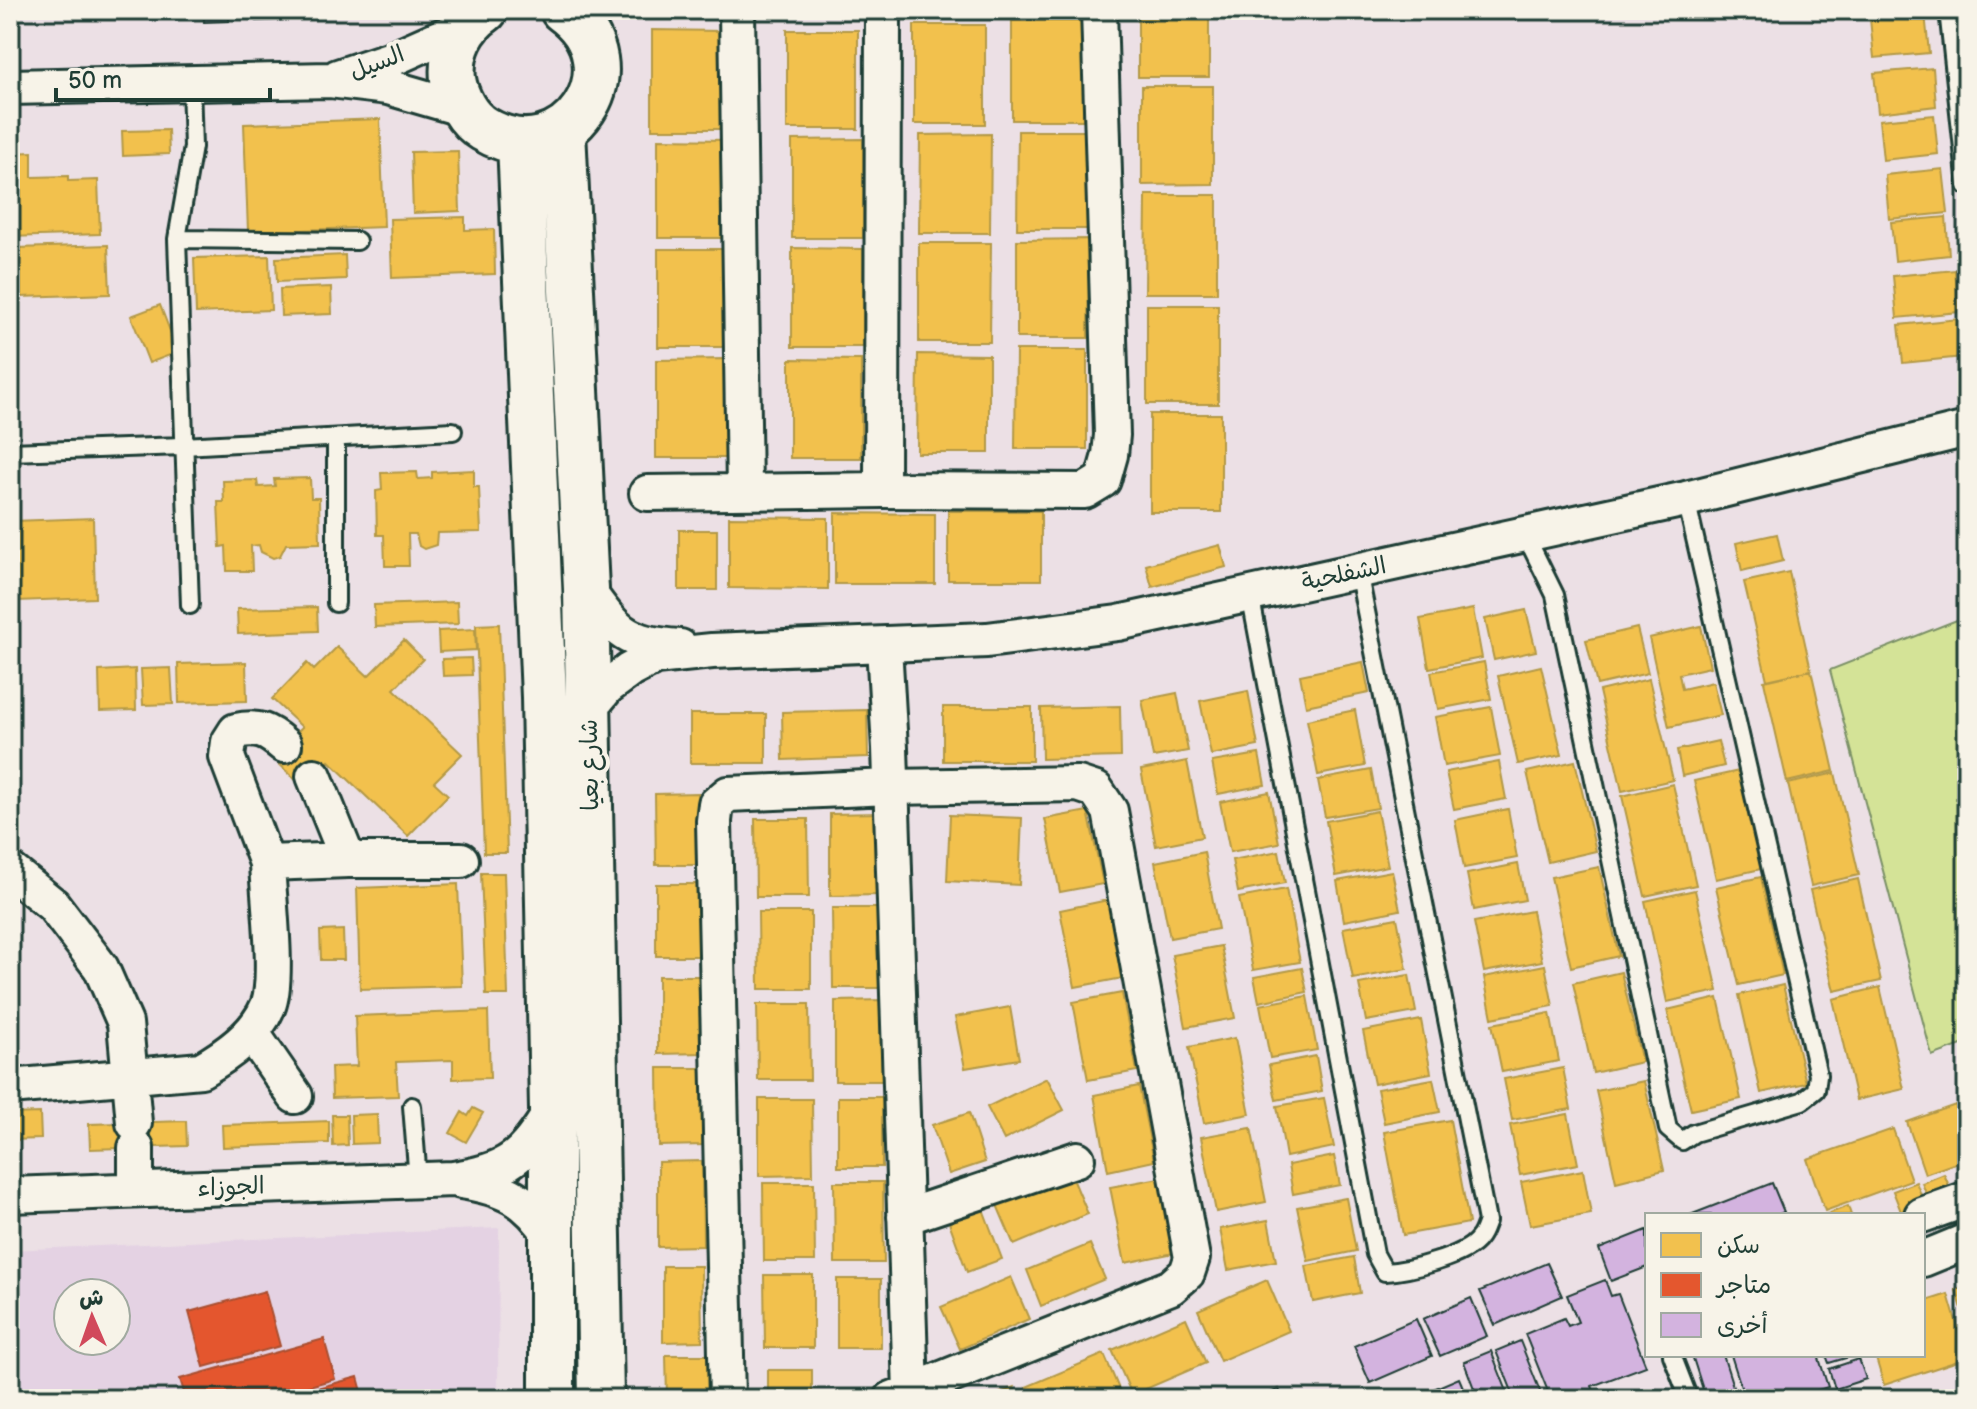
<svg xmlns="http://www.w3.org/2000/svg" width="1977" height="1409" font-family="'Balsamiq Sans','Playpen Sans Arabic',sans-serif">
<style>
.built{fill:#e4d2e3;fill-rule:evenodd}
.green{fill:#d4e397;stroke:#7a9066;stroke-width:2}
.homes{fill:#f2c14e;stroke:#b39946;stroke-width:2}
.shops{fill:#e4572e;stroke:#a94f30;stroke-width:2}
.building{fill:#d3b3df;stroke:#1f3d34;stroke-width:2}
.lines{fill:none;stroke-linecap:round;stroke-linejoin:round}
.service-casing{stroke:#1f3d34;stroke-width:22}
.minor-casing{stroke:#1f3d34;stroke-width:40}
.secondary-casing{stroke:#1f3d34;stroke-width:50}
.service{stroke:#f7f3e8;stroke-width:16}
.minor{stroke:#f7f3e8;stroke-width:34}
.secondary{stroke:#f7f3e8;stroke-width:44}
.labels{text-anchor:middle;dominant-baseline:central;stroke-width:8;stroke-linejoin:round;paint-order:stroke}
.street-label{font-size:24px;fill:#1f3d34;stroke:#f7f3e8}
</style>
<rect width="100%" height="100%" fill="#ece0e5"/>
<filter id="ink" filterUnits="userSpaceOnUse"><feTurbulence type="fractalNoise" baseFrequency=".0125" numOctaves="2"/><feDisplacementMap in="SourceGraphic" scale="16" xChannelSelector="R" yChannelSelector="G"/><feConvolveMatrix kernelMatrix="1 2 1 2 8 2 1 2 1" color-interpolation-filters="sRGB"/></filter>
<g filter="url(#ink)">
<path class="built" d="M499 1228 498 1399H10V1250ZM68 1293H116V1341H68Z"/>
<path class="green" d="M1967 616V1043L1932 1056 1830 670Z"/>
<path class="homes" d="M652 10H721V16L652 17Z
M917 10H988V15H917Z
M1138 10H1209V77H1138Z
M1925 13 1929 53 1874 58 1870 19Z
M1012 21H1083V120H1012Z
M914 25H985V124H914Z
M652 30 723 31V129H652Z
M787 30H858V129H787Z
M1933 68 1936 106 1878 113 1874 73Z
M1142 86H1213V184L1142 185Z
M1934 115 1938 154 1883 160 1879 120Z
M380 119 384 227 248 232 244 124Z
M168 130 169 154 123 156 122 131Z
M1018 131H1089L1088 229H1017Z
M991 134 990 233H919L920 135Z
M658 139 729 140V238H658Z
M863 139V238H792V140Z
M458 151 460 211 413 213 411 152Z
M32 152V177L68 176V181L98 180 100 234 10 237V153Z
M1943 169 1948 213 1889 219 1885 175Z
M1146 195H1217V293H1145Z
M465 217V230L494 229 495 274 392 278 390 219Z
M1946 217 1949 255 1895 261 1891 222Z
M1089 239 1088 338H1017V240Z
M919 243H991L990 342H919Z
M108 245 110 294 20 297 18 248Z
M792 248 863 249V347H792Z
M658 249H729V347H658Z
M345 255 346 279 277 282 276 258Z
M269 256 271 310 196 313 194 258Z
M1955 270 1959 312 1897 318 1893 276Z
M331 287 332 314 281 316 280 289Z
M160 305 178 352 149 363 131 316Z
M1147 305H1218V404H1147Z
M1959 319 1963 357 1903 363 1899 325Z
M1016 350H1087V449H1015Z
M918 354 989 355V453H917Z
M727 359V458H656V360Z
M790 359 861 360V458H790Z
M1150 414H1221V512H1150Z
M474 470V487H479L481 532 437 533 436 545 424 549 419 546 416 534H408L409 566H385L384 535H377L376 491 382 490 381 473 417 472 418 479 432 478V472Z
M310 478 311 498H319L320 543 286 544 280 556 273 558 261 552 259 545 251 546 252 571H227L226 546 220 547 218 502H224L223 481 257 480 258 487 275 486 274 479Z
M948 511H1041V580H948Z
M835 513 935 514V584H835Z
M729 517 828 518V589L729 588Z
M93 518 95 598 17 601 14 521Z
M679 530H717V590H679Z
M1777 534 1783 561 1742 571 1736 543Z
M1220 545 1226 567 1152 587 1146 565Z
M1789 572 1811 670 1767 680 1744 582Z
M457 602 458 624 375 627 374 605Z
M317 607 318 631 238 634 237 609Z
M1473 609 1482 658 1429 668 1420 619Z
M1526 610 1536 651 1494 660 1485 619Z
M499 624 507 853H484L476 625Z
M1701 626 1710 667 1679 674 1682 689 1713 682 1721 715 1669 727 1649 638Z
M1637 628 1648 673 1597 685 1586 640Z
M475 629 476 650 439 652 438 631Z
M404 640 423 659 394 689 462 754 434 782 448 795 408 836 329 761 303 787 272 757 302 727 272 699 307 663 314 670 337 647 368 676Z
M471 658 472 675 443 676 442 659Z
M246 662 247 701 179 703 178 664Z
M1363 662 1369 693 1306 706 1300 675Z
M1484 662 1491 699 1438 709 1431 672Z
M1541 666 1562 755 1518 764 1498 676Z
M171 668 173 704 143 705 141 669Z
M135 669 136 710 100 711 99 671Z
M1811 670 1834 771 1787 782 1764 681Z
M1649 679 1673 780 1622 791 1599 691Z
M1248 691 1258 746 1211 755 1200 701Z
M1177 693 1188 751 1153 757 1142 700Z
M1120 706 1121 757 1042 759 1041 708Z
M943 707H1032V761H943Z
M1491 707 1500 756 1444 766 1435 717Z
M867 710 868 757 783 760 782 712Z
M1355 710 1365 766 1318 775 1307 720Z
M690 714H766V763H690Z
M1718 741 1724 766 1682 776 1677 750Z
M1259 754 1265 785 1218 794 1212 762Z
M1187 761 1202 837 1156 846 1141 770Z
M1575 761 1596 851 1548 862 1527 772Z
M1499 762 1506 799 1454 809 1446 772Z
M1371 770 1378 808 1325 817 1318 780Z
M1739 771 1761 869 1716 879 1694 781Z
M1835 773 1859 875 1811 886 1788 784Z
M1673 784 1696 885 1645 896 1622 796Z
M1269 792 1279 843 1230 852 1220 802Z
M698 793V865H656L655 794Z
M1508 809 1517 858 1464 868 1455 820Z
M1088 811 1103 884 1060 892 1045 819Z
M1377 811 1388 866 1336 876 1326 821Z
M879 813 880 895 830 896V814Z
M950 815 1022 818 1019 885 947 881Z
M755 819H808L809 897H756Z
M1279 851 1285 883 1238 892 1232 860Z
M1204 852 1218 929 1170 938 1155 862Z
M1518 864 1525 900 1474 910 1467 874Z
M1599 867 1619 956 1571 967 1551 877Z
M1392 871 1400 910 1344 921 1337 881Z
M481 873H504L508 995H486Z
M1761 877 1783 975 1739 985 1716 887Z
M1858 879 1881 981 1834 991 1810 890Z
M458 884 462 986 360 989 357 888Z
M656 884H703V956H656Z
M1286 889 1300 962 1253 970 1239 898Z
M1695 890 1718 991 1667 1002 1645 901Z
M1108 900 1123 978 1075 987 1060 910Z
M832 908H885L886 988H833Z
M1532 911 1542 961 1484 972 1474 922Z
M758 912H811V989H759Z
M1397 918 1407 969 1353 979 1343 928Z
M343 930 344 960H321L320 931Z
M1221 946 1235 1018 1186 1027 1172 955Z
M1545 965 1553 1006 1492 1018 1484 977Z
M1302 968 1307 992 1259 1002 1254 977Z
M1621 972 1642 1062 1593 1073 1573 983Z
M1409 975 1416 1012 1366 1021 1359 984Z
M658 976H704L705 1053 658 1054Z
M1783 985 1806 1083 1761 1093 1739 995Z
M1880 987 1904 1089 1856 1100 1833 999Z
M1122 993 1137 1071 1088 1080 1073 1002Z
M1307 996 1317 1050 1270 1058 1260 1005Z
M1718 998 1741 1099 1691 1110 1667 1010Z
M885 1000V1081H835V1001Z
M757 1004H809L810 1080H758Z
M1010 1007 1019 1059 965 1068 955 1017Z
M488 1011 490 1078 453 1079V1060L396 1062 398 1096 332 1098 331 1067 357 1066 355 1016Z
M1550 1013 1559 1061 1502 1072 1492 1024Z
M1421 1020 1431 1073 1374 1084 1363 1031Z
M1235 1038 1250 1114 1204 1123 1189 1047Z
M1316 1056 1322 1091 1276 1100 1269 1065Z
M658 1068H705L706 1145 659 1146Z
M1563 1068 1571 1109 1512 1120 1504 1079Z
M1047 1078 1064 1110 1004 1140 987 1107Z
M1433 1079 1440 1112 1384 1123 1377 1089Z
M1644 1081 1664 1170 1616 1182 1596 1091Z
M1139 1086 1154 1161 1108 1171 1094 1095Z
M838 1097H882V1167H838Z
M1324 1098 1334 1147 1286 1157 1277 1106Z
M759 1099H812L813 1175 759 1176Z
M1967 1101V1159L1925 1174 1907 1122Z
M473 1108 483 1113 466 1142 450 1133 462 1112 468 1116Z
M40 1113 41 1139 10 1140V1114Z
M969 1113 985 1162 949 1174 932 1125Z
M377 1114 378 1143 352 1144 351 1115Z
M1568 1114 1578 1164 1520 1175 1510 1125Z
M332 1115H347L348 1145 333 1146Z
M1450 1120 1469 1223 1403 1235 1384 1132Z
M186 1121 187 1146 90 1149 89 1124Z
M329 1121V1143L223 1147 222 1125Z
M1251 1128 1266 1202 1216 1212 1201 1137Z
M1893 1129 1911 1180 1825 1211 1807 1159Z
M1334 1156 1340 1185 1293 1194 1288 1165Z
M702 1161 703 1246 658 1247V1162Z
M1583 1170 1591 1214 1530 1225 1521 1182Z
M1071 1174 1088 1214 1014 1245 997 1205Z
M1944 1174 1952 1193 1929 1201 1922 1183Z
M1165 1177 1179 1252 1125 1263 1110 1187Z
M834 1182H883L884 1263H835Z
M1916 1182 1925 1205 1902 1214 1893 1191Z
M763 1183H814L815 1261H764Z
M1346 1198 1356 1251 1308 1261 1297 1207Z
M1848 1206 1851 1215H1825Z
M983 1209 1002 1259 967 1272 949 1222Z
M1268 1220 1276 1261 1228 1270 1220 1229Z
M1090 1244 1105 1279 1041 1306 1027 1270Z
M1354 1257 1360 1293 1313 1302 1306 1266Z
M663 1266H701L702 1341 663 1342Z
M764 1275H813V1348H765Z
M1011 1277 1029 1319 960 1349 941 1307Z
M837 1279H881V1348H837Z
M1267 1280 1289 1331 1220 1361 1198 1310Z
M1967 1286V1324L1956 1290Z
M1948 1294 1967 1358 1884 1385 1875 1355H1923V1302Z
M1186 1318 1206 1363 1132 1395 1112 1350Z
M1104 1354 1122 1396 1116 1399H1031L1026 1387Z
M666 1355H708V1399H667Z
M768 1370H812V1399H768Z
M1014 1387 1019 1399H987Z"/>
<path class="shops" d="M265 1291 280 1346 204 1367 189 1312Z
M324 1339 335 1379 261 1399H186L180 1379Z
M358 1377 364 1399H276Z"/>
<path class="building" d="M203 10H229V21L204 22Z
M256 10H281V20L256 21Z
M1772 1183 1784 1212 1777 1215H1690Z
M1647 1230V1267L1611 1281 1599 1249Z
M1547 1263 1562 1296 1495 1325 1480 1291Z
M1605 1280 1611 1296 1618 1294 1646 1366 1592 1386 1596 1396 1587 1399H1551L1525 1334 1564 1318 1568 1326 1578 1322 1567 1295Z
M1471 1298 1487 1336 1440 1356 1423 1319Z
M1416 1319 1432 1356 1370 1383 1354 1346Z
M1520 1341 1543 1399H1515L1496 1351Z
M1491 1351 1510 1399H1478L1464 1362Z
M1692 1355H1723L1737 1399H1706Z
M1731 1355H1818L1828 1387 1790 1399H1745Z
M1826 1355H1856L1829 1363Z
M1859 1359 1866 1379 1835 1389 1829 1369Z
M1459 1378 1468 1399H1410Z
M1279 1389 1283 1399H1257Z"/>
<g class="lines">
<g class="service-casing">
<path id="service" d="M1948 10 1967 186
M177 239 357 241
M10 452 183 446 453 431
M1525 534 1555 595 1668 1129 1682 1141 1694 1133 1802 1101 1816 1090 1818 1075 1686 499
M1250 594 1375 1254 1385 1272C1407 1271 1466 1257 1479 1238 1483 1234 1485 1226 1487 1221L1358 571
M336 603V438
M190 605 177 239 193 147 191 84
M412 1106 418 1180
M1672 1355 1689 1399"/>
</g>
<g class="minor-casing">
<path id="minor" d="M737 10 744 491
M338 77 389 60 468 25
M10 87 330 80 388 87 464 109
M882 490 883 10
M647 493 882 490 1085 491 1103 480 1110 455 1112 435 1099 10
M586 589C618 633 624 643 680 647
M884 646 890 748 911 1392
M589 709 607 687 630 670 655 657 712 651 987 640 1118 623 1686 499 1967 429
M284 745C268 731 258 726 236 731L229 742 227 757 267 863 348 860H461
M314 776 348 860
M10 870 53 905 101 968 125 1023 134 1123
M251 1032 295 1096
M10 1087 201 1070C227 1055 256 1035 268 1006 279 979 268 895 267 863
M136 1148V1190
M461 1181C504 1188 527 1198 551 1236
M10 1195 453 1179C508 1171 523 1158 552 1110
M1922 1215 1967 1199
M905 1217 1077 1159
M1923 1259 1967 1241
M727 1399 714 821 716 804 728 794 890 787 1078 784 1096 790 1110 811 1192 1258 1187 1273 1171 1287 892 1399"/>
</g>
<g class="secondary-casing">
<path id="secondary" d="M485 10C463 25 450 51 453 79 456 98 467 119 484 129 566 178 641 66 563 10
M563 131 586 589 601 1399
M520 142 544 697 552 1110V1399"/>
</g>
<use href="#service" class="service"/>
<use href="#minor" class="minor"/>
<use href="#secondary" class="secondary"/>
</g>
</g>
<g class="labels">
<g class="street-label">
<text transform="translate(377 63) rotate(-21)">السيل</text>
<text transform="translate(1344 574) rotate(-12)">الشفلحية</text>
<text transform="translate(590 765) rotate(-91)">شارع بعيا</text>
<text transform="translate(231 1187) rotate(-2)">الجوزاء</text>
</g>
</g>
<rect width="1977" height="1409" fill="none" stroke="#f7f3e8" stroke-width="40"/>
<rect x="20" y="20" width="1937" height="1369" fill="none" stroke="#1f3d34" stroke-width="3" filter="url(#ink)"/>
<rect x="1645" y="1213" width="280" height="144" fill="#f7f3e8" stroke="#a1aaa0" stroke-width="2"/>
<rect x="1661" y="1233" width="40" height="24" fill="#f2c14e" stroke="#a1aaa0" stroke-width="2"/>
<text x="1717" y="1253" font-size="24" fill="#1f3d34">سكن</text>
<rect x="1661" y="1273" width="40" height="24" fill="#e4572e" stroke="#a1aaa0" stroke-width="2"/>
<text x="1717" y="1293" font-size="24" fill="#1f3d34">متاجر</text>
<rect x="1661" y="1313" width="40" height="24" fill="#d3b3df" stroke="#a1aaa0" stroke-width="2"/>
<text x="1717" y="1333" font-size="24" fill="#1f3d34">أخرى</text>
<g transform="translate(92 1317) rotate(358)"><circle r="38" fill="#f7f3e8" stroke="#a1aaa0" stroke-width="2"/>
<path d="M0-6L14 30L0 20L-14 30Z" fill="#d1495b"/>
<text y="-12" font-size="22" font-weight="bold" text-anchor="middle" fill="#1f3d34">ش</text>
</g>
<path d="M56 88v12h214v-12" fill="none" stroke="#1f3d34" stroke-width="4"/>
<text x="68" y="88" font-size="24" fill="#1f3d34" stroke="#f7f3e8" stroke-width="6" paint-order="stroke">50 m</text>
</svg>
